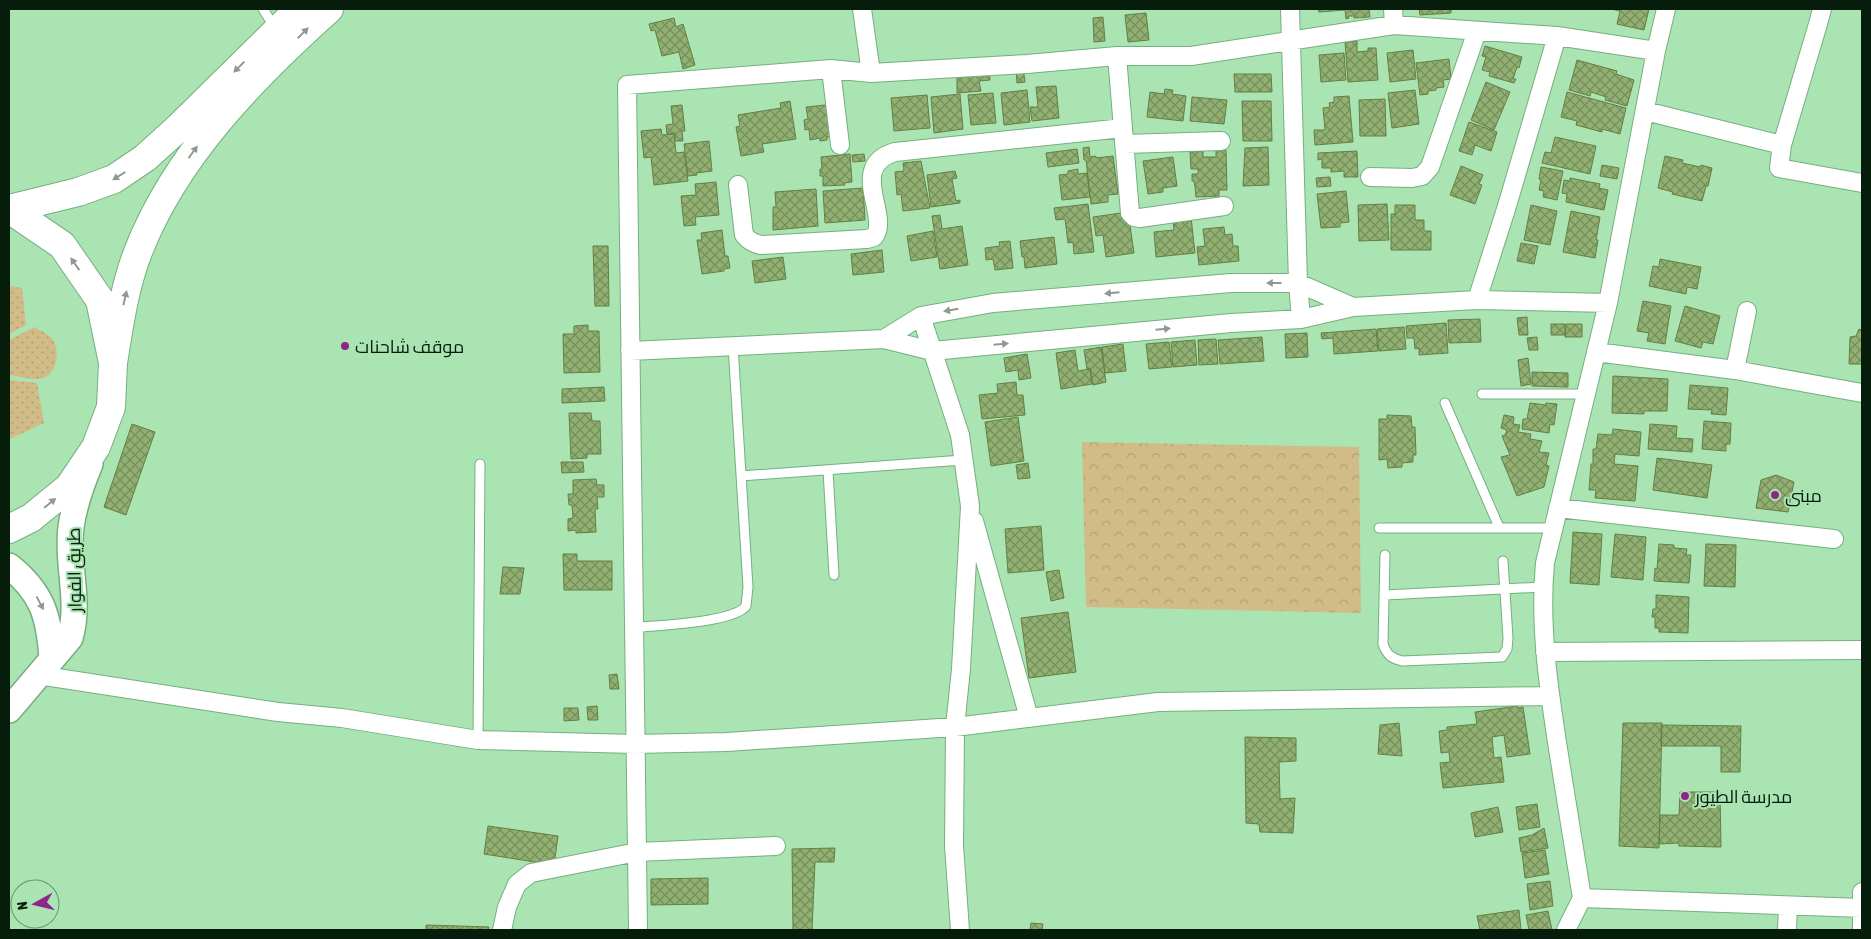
<svg xmlns="http://www.w3.org/2000/svg" width="1871" height="939" font-family="'Asap Condensed',Cairo,sans-serif">
<style>
.grass{fill:url(#grass-dots)}
.park{fill:url(#park-crowns)}
.building{fill:url(#building-cross-hatch);stroke:#647f43}
.lines{fill:none;stroke-linecap:round;stroke-linejoin:round}
.service-casing{stroke:#75af7f;stroke-width:11}
.minor-casing{stroke:#75af7f;stroke-width:20}
.secondary-casing{stroke:#75af7f;stroke-width:28}
.trunk-casing{stroke:#75af7f;stroke-width:30}
.service{stroke:#fff;stroke-width:9}
.minor{stroke:#fff;stroke-width:18}
.secondary{stroke:#fff;stroke-width:25}
.trunk{stroke:#fff;stroke-width:28}
.oneway{fill:#8f9991}
.poi-dot{fill:#8d258a;stroke:#a9e4b2;stroke-width:2}
.labels{text-anchor:middle;dominant-baseline:central;stroke-width:4;stroke-linejoin:round;paint-order:stroke}
.poi-label{font-size:18px;fill:#061d0b;stroke:#a9e4b2;text-anchor:start}
.street-label{font-size:18px;fill:#061d0b;stroke:#a9e4b2}
</style>
<defs>
<pattern id="grass-dots" width="8" height="8" patternUnits="userSpaceOnUse" patternTransform="scale(1.25)"><rect width="8" height="8" fill="#d1bc87"/><path d="M2 2h.1M6 6h.1" fill="none" stroke="#b2a173" stroke-width="1.8" stroke-linecap="round"/></pattern>
<pattern id="park-crowns" width="20" height="18" patternUnits="userSpaceOnUse" patternTransform="scale(1.25)"><rect width="20" height="18" fill="#d1bc87"/><path d="M2 6a3 3 0 1 1 6 0M12 15a3 3 0 1 1 6 0" fill="none" stroke="#b2a173"/></pattern>
<pattern id="building-cross-hatch" width="8" height="8" patternUnits="userSpaceOnUse" patternTransform="scale(1.25)"><rect width="8" height="8" fill="#92b072"/><path d="M0 0l8 8M0 8l8-8" fill="none" stroke="#758f5c"/></pattern>
</defs>
<rect width="100%" height="100%" fill="#a9e4b2"/>
<path class="grass" d="M9 286 22 288 26 325 9 334Z
M34 327C41 331 49 334 53 340 61 352 56 377 40 379 31 380 18 376 9 375V340Z
M9 380 37 383 44 423 10 439 9 437Z"/>
<path class="park" d="M1082 442 1359 447 1361 613 1086 607Z"/>
<path class="building" d="M1318 9H1369L1370 17 1354 18V16H1348L1349 18 1346 19 1345 10 1319 12Z
M1419 9H1451V13L1420 15Z
M1611 9H1649L1644 30 1617 24 1620 11Z
M1146 13 1149 40 1128 42 1125 15Z
M1103 17 1105 41 1094 42 1093 18Z
M674 18 676 27 683 24 695 65 683 69 679 52 662 56 655 30 651 31 649 24Z
M1357 41V52L1368 51V48H1376L1378 80 1348 82 1345 42Z
M1485 46 1522 57 1519 68 1517 67 1513 79H1516L1514 83 1489 76 1490 72 1482 70 1486 57 1482 56Z
M1413 50 1416 79 1390 82 1387 53Z
M1344 53 1346 80 1321 82 1319 55Z
M1449 59 1451 79 1443 80 1444 87 1436 88V90L1428 91V94L1420 95 1416 63Z
M1577 60 1617 71 1616 74 1634 80 1627 106 1605 100 1606 97 1591 92 1590 96 1569 90Z
M1023 68 1025 82 1017 83 1016 69Z
M989 71 990 80 979 81 981 91 957 93V75Z
M1234 74H1271L1272 92H1235Z
M1486 82 1510 92 1494 130 1471 120Z
M1056 86 1059 118 1032 121 1030 107H1038L1036 87Z
M1165 89 1173 90 1172 94 1186 96 1183 121 1147 117 1150 92 1164 94Z
M1027 90 1030 122 1004 125 1001 93Z
M1415 90 1419 124 1392 128 1388 93Z
M1567 92 1626 108 1620 134 1602 129V132L1576 125 1577 121 1561 117Z
M993 93 996 123 971 125 968 95Z
M960 94 963 129 934 133 931 97Z
M927 95 930 128 894 131 891 98Z
M1349 96 1353 142 1315 145 1314 130H1325L1323 108 1330 107 1329 103 1334 102V97Z
M1192 97 1227 100 1224 124 1190 121Z
M1385 99 1386 136H1360L1359 100Z
M790 101 796 139 762 144 764 152 741 156 736 127 740 126 738 115 781 108 780 103Z
M1242 101H1271L1272 141H1243Z
M835 104 838 136 827 137V140L820 141V138L810 140 809 129 805 130 804 120 808 119 806 107Z
M682 105 685 131H682L683 141H675V133L667 134 666 125 673 124 671 106Z
M1469 122 1497 132 1491 151 1475 145 1472 155 1459 151Z
M661 129 662 135 674 134 676 153 684 152 688 181 654 185 651 157 644 158 641 131Z
M1555 137 1596 146 1590 174 1542 163 1545 152 1551 153Z
M709 141 712 171 696 173 697 175 688 176 684 144Z
M1089 147 1090 157 1096 156V158L1113 156 1118 194 1108 195V202L1091 204 1086 160H1084L1083 148Z
M1268 147 1269 185 1243 186 1245 148Z
M1077 149 1079 163 1048 167 1046 153Z
M1216 150H1226L1227 190H1219V196L1196 197 1195 187 1194 181H1192V174H1198V169H1191L1190 152 1203 151V157H1216Z
M1357 151 1358 177H1344V171L1331 172V168H1322V159L1318 160V153Z
M850 154 852 182 844 183 845 185 823 186V176H820V169H822L821 157Z
M864 154 865 161 853 162 852 155Z
M1665 156 1683 160 1682 163 1700 167 1701 165 1712 168 1708 186H1706L1702 201 1672 194 1673 192 1658 188Z
M1173 157 1177 186 1163 188V192L1148 194 1143 161Z
M921 161 930 208 903 211 901 194 897 195 895 172 904 171 903 163Z
M1602 165 1619 168 1617 179 1600 176Z
M1461 166 1483 175 1479 184 1482 185 1475 204 1450 195Z
M1541 167 1563 171 1557 200 1543 197 1544 191 1539 190 1541 180 1539 179Z
M1078 169V174L1087 173 1090 197 1062 200 1059 175 1068 174V171Z
M955 171 957 178 952 179 956 201 960 200V203L931 207 927 175Z
M1330 177 1331 186 1317 187 1316 178Z
M1570 178 1600 184 1599 188 1608 190 1604 210 1566 202 1567 194 1562 193 1564 180 1570 181Z
M716 182 719 215 695 217 696 225 684 226 681 196 696 195 695 184Z
M863 188 865 220 825 223 823 191Z
M816 189 818 226 773 230V207H776L775 192Z
M1346 191 1349 222 1340 223V227L1321 228 1317 194Z
M1088 204 1094 252 1074 254 1073 242 1068 243 1065 219 1056 220 1054 208Z
M1387 204 1389 240 1359 241 1358 205Z
M1395 205H1415V220H1424V231H1431V250H1391V214H1395Z
M1531 205 1557 211 1550 245 1524 240Z
M1571 211 1600 217 1596 240H1598L1595 258 1563 252Z
M1128 212 1134 253 1106 257 1103 235 1096 236 1093 217Z
M940 215 942 229 962 226 968 265 940 269 932 216Z
M1191 217 1195 253 1156 257 1154 232 1174 230 1173 219Z
M1224 227 1225 235 1232 234 1233 246H1238L1239 261 1199 265 1197 247 1205 246 1203 229Z
M722 230 725 256H728L730 268 724 269V271L702 274 697 240H702L701 233Z
M933 231 937 257 911 261 907 236Z
M1054 237 1057 264 1025 268 1024 257H1022L1020 241Z
M1010 241 1013 268 995 270 993 259 986 260 985 248 1000 246 999 242Z
M1521 243 1538 246 1534 264 1517 261Z
M593 246H608L609 306H595Z
M882 250 884 272 853 275 851 254Z
M783 257 786 279 755 283 752 261Z
M1660 259 1701 267 1697 289 1687 287 1686 294 1649 286 1653 266 1659 267Z
M1643 301 1671 306 1665 344 1647 341 1649 333 1637 331Z
M1685 306 1720 316 1713 344 1703 342 1701 348 1675 341Z
M1527 317 1528 335H1519L1517 318Z
M1480 319 1481 342 1449 343 1448 320Z
M1446 323 1448 353 1419 355V348L1415 349 1414 338H1407L1406 326Z
M1551 324H1565V335H1551Z
M1566 324H1582V337H1565Z
M588 325V331H599L600 372 564 373 563 334H574V326Z
M1404 327 1406 349 1379 351 1377 329Z
M1376 329 1378 351 1334 354 1333 338 1322 339 1321 333Z
M1859 329 1862 330V364H1849L1850 337 1856 336Z
M1307 333 1308 357 1286 358 1285 334Z
M1262 337 1264 361 1220 364 1218 340Z
M1537 337 1538 350H1529L1527 338Z
M1216 339 1218 364 1199 365 1198 340Z
M1195 340 1197 365 1173 367 1171 342Z
M1169 342 1172 367 1149 369 1146 344Z
M1123 344 1126 371 1105 373 1102 347Z
M1101 347 1106 382 1093 385 1090 368 1087 369 1084 350Z
M1075 350 1078 371 1090 369 1092 384 1061 389 1056 353Z
M1027 354 1031 378 1019 380 1018 370 1006 372 1004 358Z
M1528 358 1531 384 1521 386 1518 360Z
M1532 372 1568 373V387L1532 386Z
M1613 376 1668 379 1667 411H1644V414L1612 413Z
M1016 382 1017 395H1023L1025 415 982 419 979 395 998 393 997 384Z
M1690 385 1728 388 1726 415 1711 414 1712 410 1688 409Z
M604 387 605 401 562 403V389Z
M1530 403 1546 405V403L1557 404 1554 425 1550 424 1549 433 1522 429 1523 419H1527Z
M569 413H591L592 421H600L601 454H587V458L571 459Z
M1387 415 1411 416 1412 427H1415L1416 455H1413V462L1402 463V467L1388 468 1387 459 1379 460V419H1387Z
M1504 415 1514 417 1513 424 1520 425 1518 432 1531 434 1530 439 1542 441 1539 452 1549 453 1546 465 1549 466 1544 487 1517 496 1501 457 1510 455 1502 436 1505 435 1507 430 1501 428Z
M1018 417 1024 461 991 466 985 422Z
M1704 421 1731 423 1730 444H1726V451L1702 449Z
M132 424 155 432 126 515 104 507Z
M1650 424 1677 426 1676 438 1693 439 1692 452 1648 449Z
M1613 429 1641 432 1639 456 1615 454 1614 464 1638 466 1635 501 1595 498 1596 490H1589L1591 464H1593V449H1596L1598 434 1612 435Z
M1657 458 1712 465 1707 498 1653 490Z
M561 462H583L584 472 562 473Z
M1028 463 1030 478 1018 479 1016 465Z
M1776 475 1794 482 1788 512 1756 508 1761 480Z
M596 479 597 485H604V497H597L598 509H595L596 532 576 533V530L568 531V519L573 518 572 505H569L568 494H573V480Z
M1041 526 1044 570 1008 573 1005 529Z
M1573 532 1602 534 1599 585 1570 583Z
M1615 534 1646 537 1643 580 1611 577Z
M1659 544 1674 545V548L1687 549 1686 555H1691L1689 583 1654 581 1655 568 1657 569Z
M1706 544 1736 545 1735 587 1704 586Z
M563 554H577V561H612V590H564Z
M503 567 524 568 520 594H500Z
M1059 570 1064 598 1051 601 1046 572Z
M1656 595 1689 597 1688 633 1659 632V628H1655V617H1652L1653 609H1656Z
M1068 612 1076 672 1029 678 1021 618Z
M617 674 619 689H610L609 675Z
M597 706 598 720H588L587 707Z
M1517 706V708L1523 707 1530 754 1507 757 1504 735 1492 737 1494 758 1501 757 1504 782 1443 788 1440 763 1450 762 1449 752 1441 753 1439 731 1447 730V727L1477 724 1475 712Z
M564 708H578L579 720 564 721Z
M1399 723 1402 756 1378 754 1380 725Z
M1623 723H1662L1659 848 1619 846Z
M1661 725 1741 726 1740 772H1721V746H1661Z
M1245 737 1296 738V761L1279 762 1280 799 1295 798 1293 833 1260 832 1259 824 1246 823Z
M1680 792H1720L1721 847 1679 846V843L1659 844 1660 815H1679Z
M1537 804 1540 827 1519 830 1516 807Z
M1498 807 1503 832 1475 837 1471 813Z
M488 826 558 836 554 865 484 854Z
M1544 828 1548 848 1521 852 1519 838 1532 835Z
M835 848 834 862H815L812 930H793L792 849Z
M1545 850 1549 874 1525 878 1522 853Z
M708 878V904L651 905V879Z
M1550 881 1553 906 1530 910 1527 884Z
M1519 910 1521 930H1480L1477 916Z
M1548 911 1552 930H1529L1526 915Z
M1031 923 1043 924 1042 930H1030Z
M426 925 489 927 488 930H426Z"/>
<g class="lines">
<g class="service-casing">
<path id="service" d="M263 9 275 28
M1482 394H1586
M1445 403 1499 527
M828 470 834 575
M741 476 963 460
M1379 528H1553
M1385 555 1383 644C1387 655 1391 658 1402 661L1502 657 1507 649 1508 638 1503 561
M1385 595 1543 587
M634 628C657 625 733 623 746 606L748 587 733 346
M478 740 480 464"/>
</g>
<g class="minor-casing">
<path id="minor" d="M862 9 871 73
M1290 9 1298 283 1301 319
M1393 9 1394 25
M1666 9 1656 51 1608 303 1545 563C1539 627 1549 691 1559 755 1567 803 1574 850 1582 898L1862 908
M1822 9 1818 24 1782 145 1779 168 1862 183
M1117 56 1130 213 1134 217 1140 218 1224 206
M831 69 840 145
M1645 111 1782 145
M1124 144 1221 141
M1370 177 1412 178 1422 176 1430 167 1477 31
M738 185 744 235C749 241 753 243 761 245L867 239 874 237C891 217 847 166 895 152L1123 128
M1477 300 1507 206 1557 36 1656 51
M921 316 960 435 970 506 961 669 955 727 954 846 960 930
M884 339 921 316 993 303 1231 283H1298L1353 307
M630 351 884 339 932 351 1231 323 1301 319 1353 307 1477 300 1608 303
M1596 352 1735 370 1747 311
M1735 370 1862 393
M1558 508 1834 539
M974 521 1029 718
M1545 652 1862 650
M38 675 278 712 342 718 478 740 635 744 727 742 955 727 1158 702 1549 696
M502 930 507 907 517 884 531 873 637 852 776 846
M638 930 627 85 831 69 871 73 1027 64 1117 56H1191L1394 25 1557 36
M1566 930 1582 898
M1787 930 1788 906
M1862 930V892"/>
</g>
<g class="secondary-casing">
<path id="secondary" d="M9 566C43 593 49 617 52 658
M9 710 70 638C81 601 66 564 71 527 74 506 82 483 90 464"/>
</g>
<g class="trunk-casing">
<path id="trunk" d="M9 209 62 245 100 300 113 363 111 407 96 447 69 487 31 518 9 529
M9 209 78 192 114 179 145 158 176 130 299 9
M113 363C119 326 124 288 138 252 175 156 254 76 329 9"/>
</g>
<use href="#service" class="service"/>
<use href="#minor" class="minor"/>
<use href="#secondary" class="secondary"/>
<use href="#trunk" class="trunk"/>
</g>
<defs><path id="oneway-solid" d="M-6-.8H1V-3.2L6.5 0L1 3.2V.8H-6Z" transform="scale(1.25)"/></defs>
<g class="oneway">
<use href="#oneway-solid" transform="translate(303 33) rotate(-45)"/>
<use href="#oneway-solid" transform="translate(239 67) rotate(135)"/>
<use href="#oneway-solid" transform="translate(193 152) rotate(-54)"/>
<use href="#oneway-solid" transform="translate(119 176) rotate(148)"/>
<use href="#oneway-solid" transform="translate(75 264) rotate(-125)"/>
<use href="#oneway-solid" transform="translate(1274 283) rotate(180)"/>
<use href="#oneway-solid" transform="translate(1112 293) rotate(175)"/>
<use href="#oneway-solid" transform="translate(125 298) rotate(-77)"/>
<use href="#oneway-solid" transform="translate(951 310) rotate(170)"/>
<use href="#oneway-solid" transform="translate(1163 329) rotate(-5)"/>
<use href="#oneway-solid" transform="translate(1001 344) rotate(-5)"/>
<use href="#oneway-solid" transform="translate(50 503) rotate(-39)"/>
<use href="#oneway-solid" transform="translate(40 603) rotate(62)"/>
</g>
<g class="poi-dot">
<circle cx="345" cy="346" r="5"/>
<circle cx="1775" cy="495" r="5"/>
<circle cx="1685" cy="796" r="5"/>
</g>
<g class="labels">
<g class="poi-label">
<text x="355" y="346">موقف شاحنات</text>
<text x="1785" y="495">مبنى</text>
<text x="1695" y="796">مدرسة الطيور</text>
</g>
<g class="street-label">
<text transform="translate(74 570) rotate(-91)">طريق الفوار</text>
</g>
</g>
<rect width="1871" height="939" fill="none" stroke="#061d0b" stroke-width="20"/>
<g transform="translate(35 904) rotate(262)"><circle r="24" fill="#a9e4b2" stroke="#68946f"/>
<path d="M0-4L9 19L0 12L-9 19Z" fill="#8d258a"/>
<text y="-8" font-size="14" font-weight="bold" text-anchor="middle" fill="#061d0b">N</text>
</g>
</svg>
